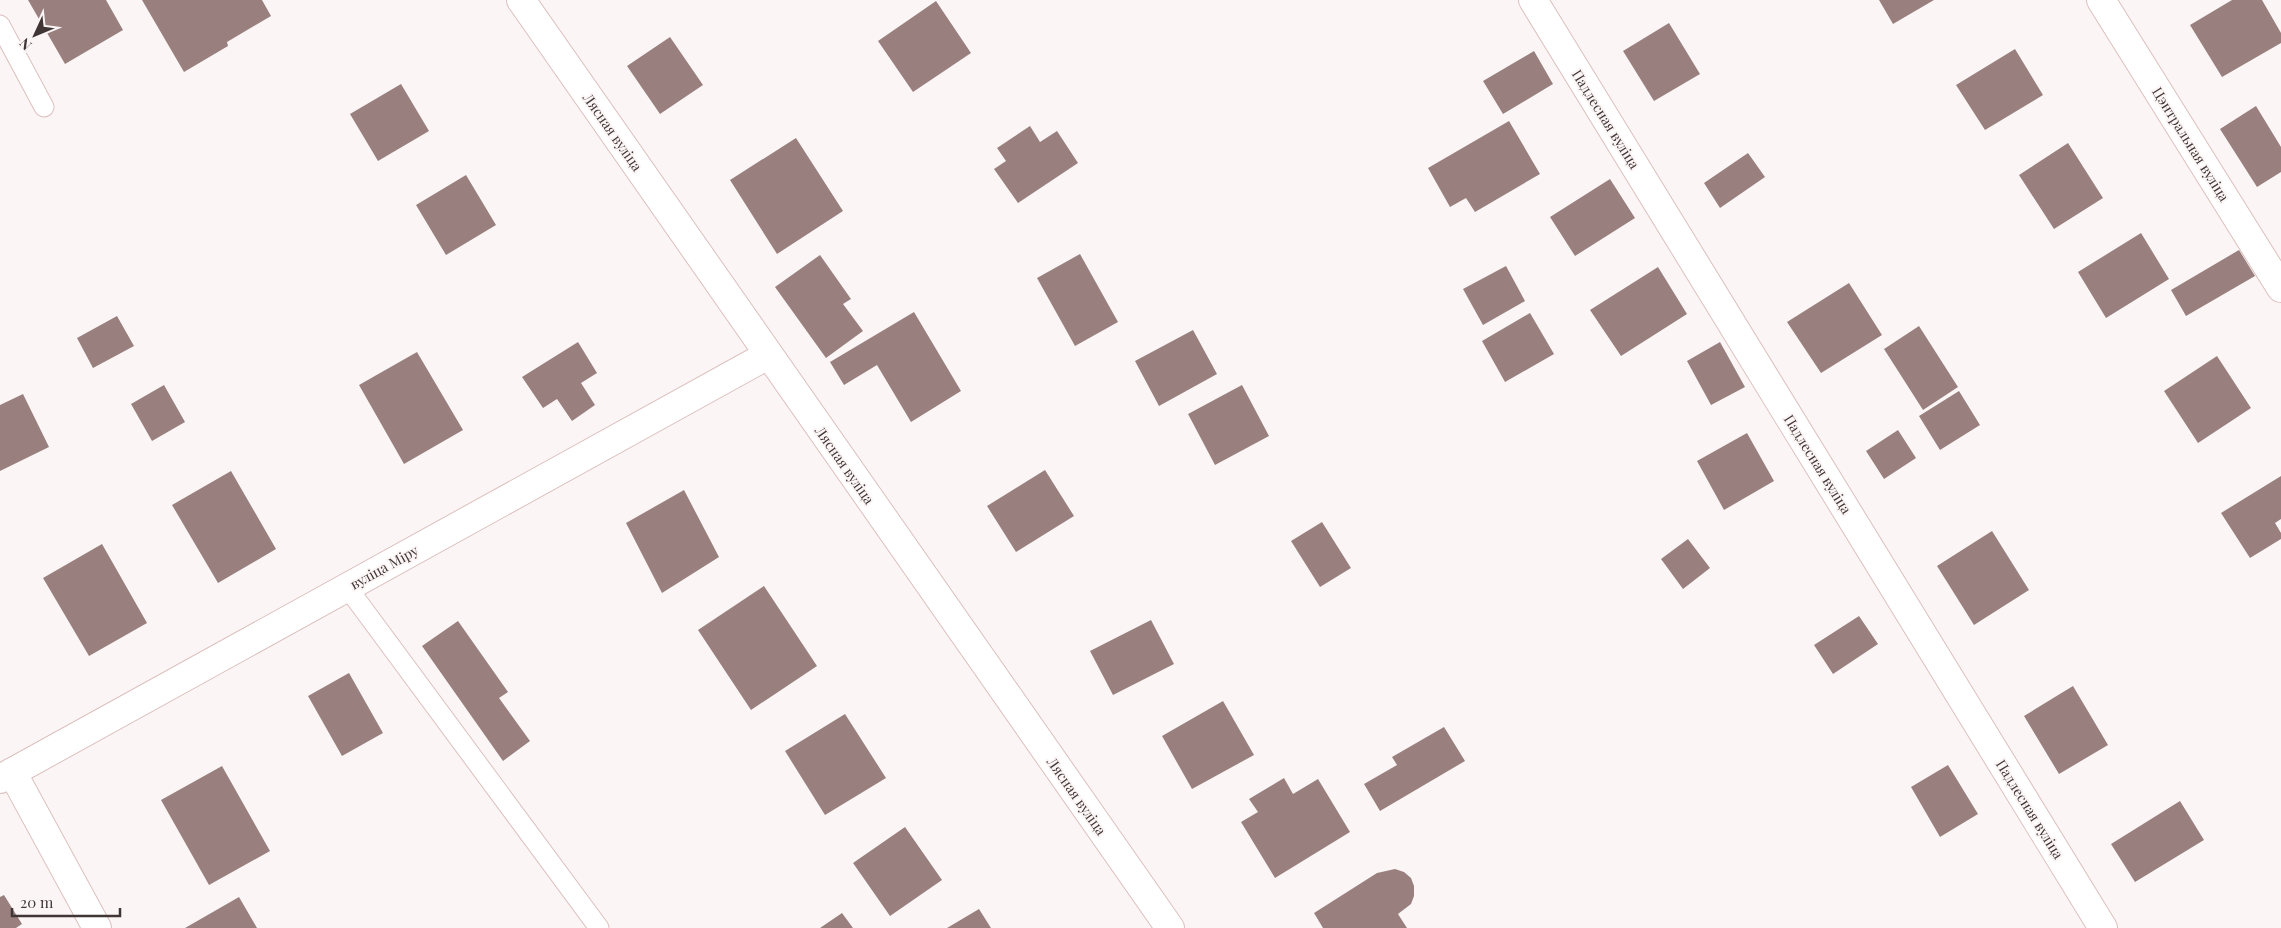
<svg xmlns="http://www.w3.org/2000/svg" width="2281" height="928" font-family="'Playfair Display',serif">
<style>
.building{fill:#99807f}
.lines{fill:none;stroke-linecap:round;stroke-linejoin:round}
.service-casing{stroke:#dcc0bf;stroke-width:21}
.minor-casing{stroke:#dcc0bf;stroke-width:30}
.service{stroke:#fff;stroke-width:19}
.minor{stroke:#fff;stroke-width:28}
.labels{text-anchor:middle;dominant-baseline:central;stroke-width:4;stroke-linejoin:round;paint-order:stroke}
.street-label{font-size:14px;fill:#413636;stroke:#fbf6f5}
</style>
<rect width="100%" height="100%" fill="#fbf6f5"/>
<path class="building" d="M28 0H106L123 30 65 64Z
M142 0H262L271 16 227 42 228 46 184 72Z
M1879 0H1934L1893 24Z
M2232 0H2262L2281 33V43L2222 77 2190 25Z
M936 1 971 53 913 92 878 41Z
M1669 23 1700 74 1654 101 1623 51Z
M670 37 703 85 660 114 627 66Z
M2015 49 2043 95 1985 130 1956 85Z
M1534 51 1553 84 1503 114 1483 81Z
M401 84 429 131 378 161 350 114Z
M2256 106 2281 147V172L2257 187 2220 129Z
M1509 121 1540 174 1475 212 1466 198 1450 207 1428 168Z
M1030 126 1040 142 1057 131 1078 163 1018 203 994 169 1006 161 997 148Z
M796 138 843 211 777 254 730 180Z
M2068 143 2103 198 2054 229 2019 175Z
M1748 153 1765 177 1720 208 1704 183Z
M466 175 496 225 446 255 416 205Z
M1610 179 1635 218 1575 256 1550 217Z
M2141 233 2169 279 2106 318 2078 272Z
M2239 250 2255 276 2186 316 2171 290Z
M1080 254 1118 322 1075 346 1037 278Z
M820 255 851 299 843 304 863 331 826 358 775 287Z
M1506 266 1525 301 1483 325 1463 289Z
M1658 267 1687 314 1621 356 1590 310Z
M1849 283 1882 335 1821 373 1787 322Z
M914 312 961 391 911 422 877 365 844 385 830 362Z
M1530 313 1554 354 1505 382 1482 341Z
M117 316 134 346 93 368 77 338Z
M1919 326 1958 387 1923 410 1884 349Z
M1193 330 1217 374 1159 406 1135 361Z
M578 342 597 373 581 383 595 405 572 421 557 399 543 408 522 377Z
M1720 342 1745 387 1711 405 1687 361Z
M417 352 463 430 404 464 359 385Z
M2217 356 2251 408 2198 443 2164 391Z
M164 385 185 422 152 441 131 404Z
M1242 385 1269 436 1215 465 1188 414Z
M1959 391 1980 425 1940 450 1919 416Z
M23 394 49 447 0 471V405Z
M1898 430 1916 458 1884 479 1866 451Z
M1747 433 1774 481 1724 510 1697 461Z
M1045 470 1074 516 1016 552 987 506Z
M231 471 276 549 218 583 172 505Z
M2281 476V519L2275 523 2281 533V539L2250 558 2221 513Z
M684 490 719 557 662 593 626 523Z
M1322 522 1351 568 1320 587 1291 541Z
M1992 531 2029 590 1974 625 1937 566Z
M1688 539 1710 568 1683 589 1661 559Z
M102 544 147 623 89 656 43 578Z
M764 586 817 666 751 710 698 630Z
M1859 616 1878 644 1833 674 1814 645Z
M1151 620 1174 664 1113 695 1090 651Z
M458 621 508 692 499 698 530 741 503 761 422 646Z
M349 673 383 733 342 756 308 696Z
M2073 686 2108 745 2059 774 2024 716Z
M1223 701 1254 755 1192 789 1162 736Z
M845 714 886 778 825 815 785 751Z
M1444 727 1465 761 1380 811 1364 784 1397 765 1392 757Z
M1948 765 1978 814 1940 837 1911 787Z
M222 766 270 851 209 885 161 800Z
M1284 778 1293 794 1318 779 1350 832 1275 878 1241 822 1258 812 1249 799Z
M2180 801 2204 840 2135 882 2111 844Z
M905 827 942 880 890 916 853 863Z
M1395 869 1404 872 1411 878 1414 886V896L1411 904 1398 914 1407 928H1323L1314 913 1377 873Z
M4 895 22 924 16 928H0V897Z
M239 897 257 928H185Z
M979 909 991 928H947Z
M842 913 853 928H820Z"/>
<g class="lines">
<g class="service-casing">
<path id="service" d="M0 25 44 107
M347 587 599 928"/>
</g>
<g class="minor-casing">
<path id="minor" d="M521 0 1170 928
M1533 0 2103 928
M2101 0 2281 288
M12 772 97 928
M0 779 768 355"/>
</g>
<use href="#service" class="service"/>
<use href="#minor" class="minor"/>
</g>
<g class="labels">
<g class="street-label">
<text transform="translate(1606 119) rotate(58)">Падлесная вуліца</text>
<text transform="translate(613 132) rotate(55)">Лясная вуліца</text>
<text transform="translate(2191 144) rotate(58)">Цэнтральная вуліца</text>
<text transform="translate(1818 464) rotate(58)">Падлесная вуліца</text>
<text transform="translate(845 465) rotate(55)">Лясная вуліца</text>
<text transform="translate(384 567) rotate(-29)">вуліца Міру</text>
<text transform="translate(1077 796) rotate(55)">Лясная вуліца</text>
<text transform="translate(2030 809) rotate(58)">Падлесная вуліца</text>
</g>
</g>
<g transform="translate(35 35) rotate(226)" stroke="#fbf6f5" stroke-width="4" paint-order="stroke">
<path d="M0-4L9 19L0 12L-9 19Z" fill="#413636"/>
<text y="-8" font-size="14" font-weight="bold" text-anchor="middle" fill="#413636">N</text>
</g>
<path d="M12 908v8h108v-8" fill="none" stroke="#413636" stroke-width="2.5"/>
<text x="20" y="908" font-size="15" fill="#413636" stroke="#fbf6f5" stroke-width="4" paint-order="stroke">20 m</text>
</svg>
